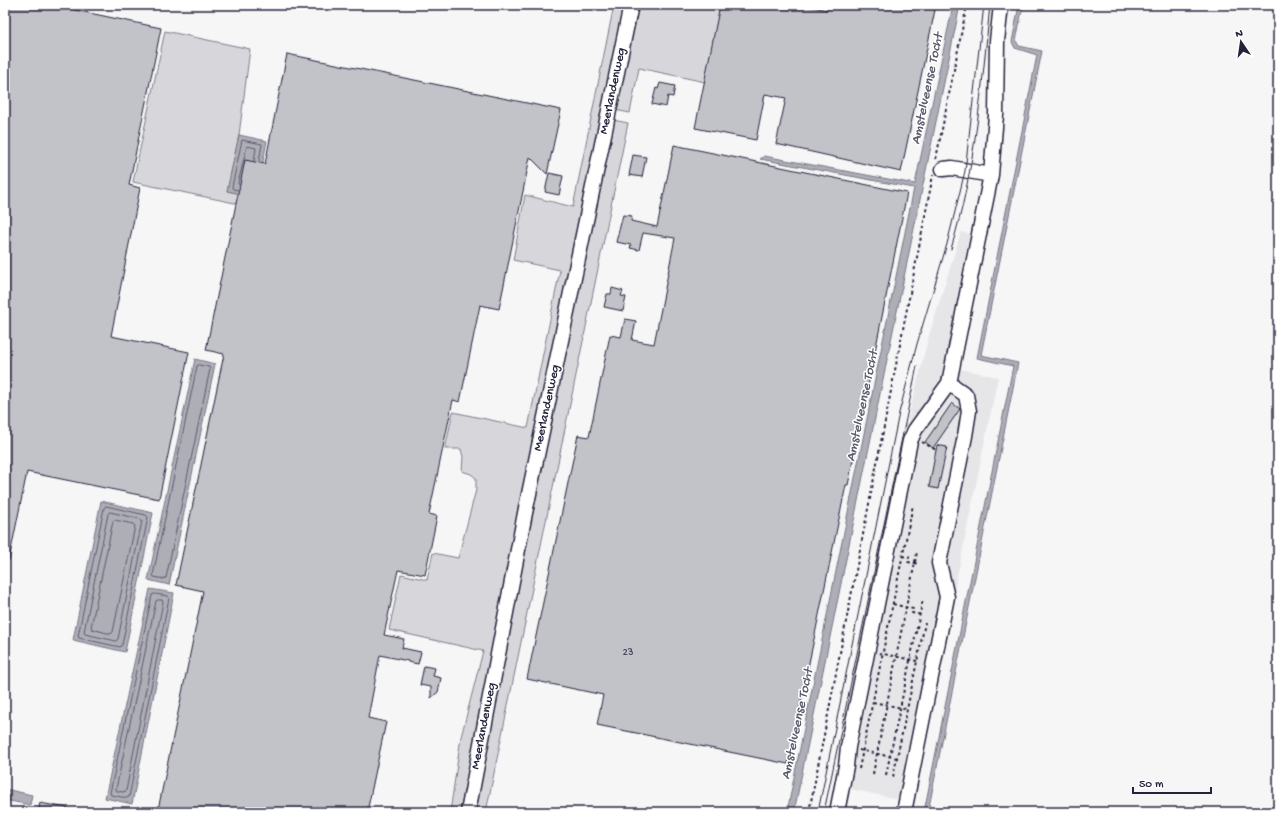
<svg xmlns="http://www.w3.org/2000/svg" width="1283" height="817" font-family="'Gochi Hand',sans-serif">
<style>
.built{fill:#e6e6e9}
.green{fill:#d7d7db;stroke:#7c7c8b}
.water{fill:#aeaeb7;stroke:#767685}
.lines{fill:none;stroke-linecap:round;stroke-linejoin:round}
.shore{stroke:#5a5a6d;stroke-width:1}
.building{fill:#c2c2c9;stroke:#22223b}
.minor-casing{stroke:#22223b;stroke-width:17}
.path{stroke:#22223b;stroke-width:2;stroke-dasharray:3 3;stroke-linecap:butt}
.minor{stroke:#fff;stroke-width:14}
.tram{stroke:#22223b;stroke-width:1}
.labels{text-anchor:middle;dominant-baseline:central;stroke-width:3;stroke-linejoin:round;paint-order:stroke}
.number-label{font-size:11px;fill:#4a4a5e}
.street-label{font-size:13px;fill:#22223b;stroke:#fff}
.water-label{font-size:14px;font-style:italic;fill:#5a5a6d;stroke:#fff}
</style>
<rect width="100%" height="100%" fill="#f6f6f7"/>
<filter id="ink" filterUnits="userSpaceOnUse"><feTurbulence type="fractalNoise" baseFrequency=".025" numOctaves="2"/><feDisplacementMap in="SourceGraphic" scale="8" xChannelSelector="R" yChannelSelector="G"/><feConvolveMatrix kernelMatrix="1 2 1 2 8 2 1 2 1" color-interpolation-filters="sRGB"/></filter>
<g filter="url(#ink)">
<path class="built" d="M961 232 986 238 960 369 998 377 911 802 836 786 851 697 906 427 928 339Z"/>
<path class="green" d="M614 5H625L460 812H450L461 737 483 651 389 630 401 574 427 580 433 553 458 558 476 490V478L471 474 462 471 463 457 461 449H445L453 412 528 428 560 270 513 260 525 195 573 207Z
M637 5H727L710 83 639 68 630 113 615 110Z
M165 31 250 49 239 135 227 191 256 197 254 207 133 182Z
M613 120 628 123 486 812H472Z"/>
<path class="water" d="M953 5H960L794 812H787L914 188 760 159 764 156 915 184Z
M1019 5H1023L1016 41 1019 46 1042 51 981 355 1018 363 928 812H924L1013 366 977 358 1037 55 1015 48 1012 42Z
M239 135 267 141 256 197 227 191Z
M195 359 215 364 169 585 148 580Z
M101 501 153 513 125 652 73 640Z
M150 589 174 593 132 804 105 798Z
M5 789 32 795 30 805 5 800Z"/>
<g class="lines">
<path class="shore" d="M239 185 238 183 247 146 256 148 254 161
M238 190 233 189 232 187 242 140 262 144 259 162
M199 365 209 367 210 369 166 578 163 579 154 577 153 575 197 366Z
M106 506 146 515 148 517 122 645 120 647 79 638 78 636 104 508Z
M110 512 140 519 142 521 118 639 116 641 85 634 84 632 108 514Z
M115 520 133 524 135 526 113 632 111 634 92 629 91 627 113 521Z
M155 594 168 596 169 598 129 797 127 798 111 795 110 793 152 595Z
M158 600H162L163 602 126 791 123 792 117 791 116 789 156 601Z"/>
</g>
<path class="building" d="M5 5H51L161 28 129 185 140 188 111 336 189 352 159 499 27 472 9 560H5Z
M720 5H803L827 10V5H936L901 172 776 144 786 98 765 94 756 140 695 128Z
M287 54 561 110 547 174 530 157 499 309 480 305 460 402 453 400 429 514 437 516 425 575 398 570 384 635 404 639 402 648 421 652 418 664 408 662V661L380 655 368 718 386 722 367 812H166L158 810 203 591 176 585 224 354 206 350 245 160 265 164Z
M660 83 675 86 673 97 668 96 666 107 652 104 656 88 658 89Z
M674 145 907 193 848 485H846L788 764 597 725 603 695 527 679 578 435 589 437 610 335 621 337 625 319 636 321 632 340 654 344 675 238 643 233 639 250 630 248 631 245 616 242 623 215 632 216 631 221 657 227Z
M633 155 646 157 642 177 629 175Z
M549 173 563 176 559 195 545 192Z
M612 288 623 291 621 296 626 297 623 311 604 307 607 294H611Z
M952 403 960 409 933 448 925 442Z
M937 445 947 447 938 489 929 487Z
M424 666 435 668 433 676 441 678 438 692 431 698V687L420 685Z
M40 803 67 808V812H38Z"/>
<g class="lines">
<g class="minor-casing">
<path id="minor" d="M943 169 952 168 991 175
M468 812 525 513 631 5
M837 812 846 766 848 747 910 441 915 430 949 383 991 175 996 115 997 41 1001 5
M904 812 947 597 939 563 965 436 969 411 966 395 949 383"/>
</g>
<path class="path" d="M936 159 967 5
M922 442 936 450
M902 556 909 557 908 562 919 564
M893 604 913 609 912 613 923 615
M879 653 917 661
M873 702 907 709
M859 750 897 758
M859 769 913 505
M873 774 917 552
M886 775 923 599
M893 777 925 623
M809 812 933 175"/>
<use href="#minor" class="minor"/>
<path class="tram" d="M951 249C975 170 982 87 990 5
M818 812 899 413 917 344 947 244 965 171 984 5
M824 812 917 366"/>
</g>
</g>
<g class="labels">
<g class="number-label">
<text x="628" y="653">23</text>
</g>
<g class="street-label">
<text transform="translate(613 91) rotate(-78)">Meerlandenweg</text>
<text transform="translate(547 408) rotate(-78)">Meerlandenweg</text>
<text transform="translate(484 726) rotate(-79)">Meerlandenweg</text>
</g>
<g class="water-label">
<text transform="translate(928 89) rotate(-78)">Amstelveense Tocht</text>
<text transform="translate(863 406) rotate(-78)">Amstelveense Tocht</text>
<text transform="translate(798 724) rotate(-78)">Amstelveense Tocht</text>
</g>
</g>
<rect width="1283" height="817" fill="none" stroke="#fff" stroke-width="20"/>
<rect x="10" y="10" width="1263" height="797" fill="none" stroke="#22223b" stroke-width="1.5" filter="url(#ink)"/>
<g transform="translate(1241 42) rotate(347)" stroke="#ffffff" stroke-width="3" paint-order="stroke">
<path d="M0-3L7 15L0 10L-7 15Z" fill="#22223b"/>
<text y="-6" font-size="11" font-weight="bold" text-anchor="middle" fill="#22223b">N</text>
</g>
<path d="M1133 787v6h78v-6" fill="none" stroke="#22223b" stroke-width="2"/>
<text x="1139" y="787" font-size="12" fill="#22223b" stroke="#ffffff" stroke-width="3" paint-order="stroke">50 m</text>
</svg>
